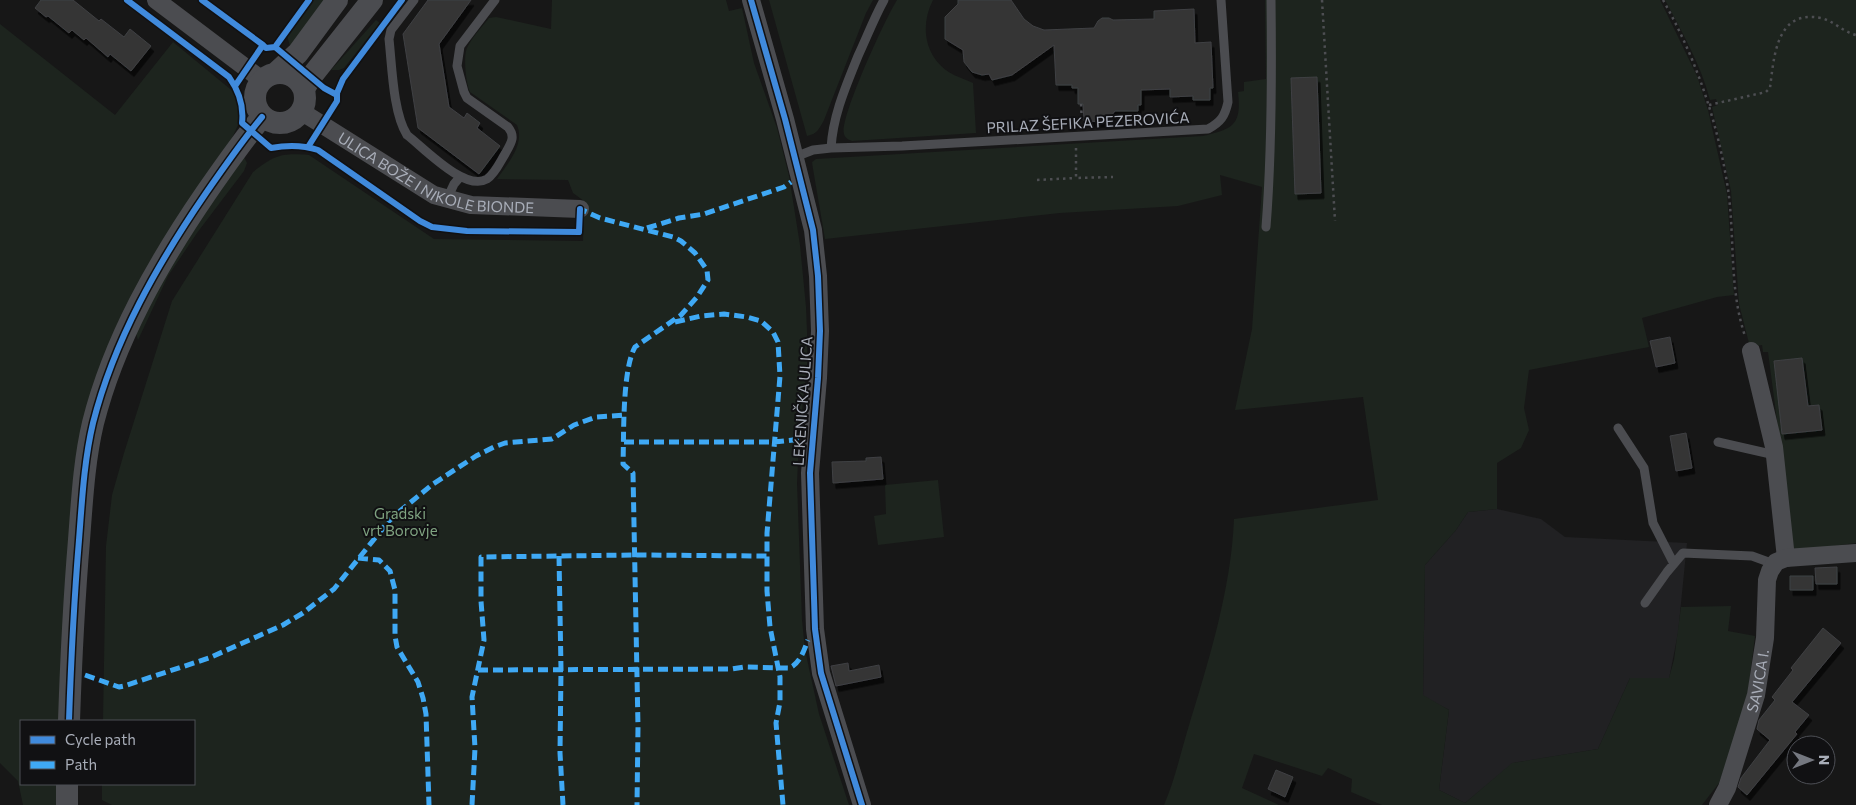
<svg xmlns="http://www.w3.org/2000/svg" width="1856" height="805" font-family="Commissioner,sans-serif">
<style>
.built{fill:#212123}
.green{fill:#1d241e}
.building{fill:#353536;stroke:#3f4043;filter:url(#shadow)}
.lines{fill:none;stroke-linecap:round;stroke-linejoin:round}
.path{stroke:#4d4e52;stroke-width:2.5;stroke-dasharray:2.5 4;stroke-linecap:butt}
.service{stroke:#4b4c50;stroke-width:9}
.minor{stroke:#4b4c50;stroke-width:18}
.tertiary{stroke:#4b4c50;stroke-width:22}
.quiet{stroke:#3fa9f5;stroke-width:5;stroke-dasharray:10 5;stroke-linecap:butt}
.cycleway-casing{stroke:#111113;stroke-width:9}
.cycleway{stroke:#408adc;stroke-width:6}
.labels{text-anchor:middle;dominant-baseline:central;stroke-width:4;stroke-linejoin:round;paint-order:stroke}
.street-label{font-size:15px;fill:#a8adb8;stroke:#111113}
.park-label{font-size:15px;fill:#7fa381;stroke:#111113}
</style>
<defs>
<filter id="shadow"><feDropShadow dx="3" dy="5.5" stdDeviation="0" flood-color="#0009"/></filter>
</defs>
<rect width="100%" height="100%" fill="#171717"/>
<path class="built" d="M1497 509 1541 519 1565 537 1687 543 1678 633 1669 679 1630 678 1598 749 1513 763 1465 803 1439 790 1449 710 1423 696 1425 565 1456 530 1468 512Z"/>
<path class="green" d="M314 0H329L291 49 287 36Z
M552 0H726L729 11 742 8 754 63 777 128 789 176 800 245 806 307 807 332V365L799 438 797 483 802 620 805 650 819 714 849 805H112L102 800V784H194V721H103L106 546 112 495 124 453 172 301 253 172C275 155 281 153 309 155L434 239 583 241 584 201 573 193 568 180 497 179C508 163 525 145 517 125L470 92C466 84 463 56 467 48 472 37 482 27 489 18L496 17 551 29Z
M769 0H873L866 13 824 120C819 129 817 134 807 136Z
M897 0H933C919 27 925 60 954 75 960 78 967 80 973 83L976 133 852 141C849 140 845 138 844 134 839 119 886 17 897 0Z
M1265 0H1660L1665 10 1697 76 1708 110 1727 194 1734 295 1717 297 1642 318 1649 347 1529 370 1524 408 1529 430 1521 448 1497 463V509L1468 512 1456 530 1425 565 1423 695 1449 710 1439 790 1465 803 1512 763 1598 749 1630 678H1669L1674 660 1681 607 1731 606 1728 631 1755 636 1748 692 1732 747 1719 783 1702 805H1382L1351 792 1352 779 1328 768 1322 776 1254 754 1242 788 1279 805H1164C1174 782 1180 756 1187 732 1208 663 1231 591 1234 519L1378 500 1363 397 1235 410 1252 329 1262 187 1220 175 1222 195 1178 206 1060 213 825 239 813 169 812 162 816 159 1203 136C1232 129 1242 126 1238 92L1244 91V82L1266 79Z
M1665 0H1856V543L1794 551 1768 352H1763L1762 345 1750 347 1739 304 1731 191 1712 107 1718 105 1716 99 1710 100C1701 65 1682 32 1665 0Z
M376 20 380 23 344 68 339 70H331Z
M0 24 115 115 173 42 235 93 242 110 238 125 227 149 93 409 62 721H21V784H62V805H23L18 781 0 763Z
M244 157 247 163 244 171 197 233 168 276 138 340 135 330 164 271Z
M938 480 944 537 878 545 874 516 886 514 885 485Z"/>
<path class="building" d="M41 0H73L99 21 101 19 124 37 130 29 151 46 131 71 110 54 108 57 86 38 84 40 72 30 69 33 48 16 46 17 35 8Z
M428 0H471L439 44 449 107 464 118 467 113 480 123 477 128 500 146 479 174 418 128 403 34Z
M958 0H1011L1024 19 1033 26 1044 30 1094 28 1098 21 1102 18H1109L1113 20 1154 19V11L1194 9 1195 43 1211 42 1213 88H1210V100H1193V96L1170 97V89L1141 90V105H1138V111H1115L1106 122 1084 121 1083 104H1078V88H1072V85H1056L1054 45 1012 75 992 80 989 74 982 75 972 72 964 62 963 50 945 39V17L958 4Z
M1317 77 1321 193 1295 194 1291 78Z
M1670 337 1675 363 1656 367 1650 341Z
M1802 358 1808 406 1819 405 1822 430 1782 434 1774 361Z
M1686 433 1692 468 1676 471 1670 436Z
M881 457 883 479 833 483 832 462 866 461V458Z
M1837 567V584H1816L1815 568Z
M1790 576H1813V590H1790Z
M1823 628 1841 643 1792 702 1809 715 1795 732 1797 734 1747 795 1738 787 1741 778 1770 740 1757 729 1759 720 1775 700 1772 697 1793 670 1791 668Z
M848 663 849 671 879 665 881 677 836 686 831 666Z
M1276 770 1293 777 1285 797 1268 789Z"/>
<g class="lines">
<path class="path" d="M1322 0 1335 221
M1663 0C1696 58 1718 123 1728 189 1735 238 1729 289 1745 336
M1081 104 1082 123
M1709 105 1766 92 1770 88C1774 57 1776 9 1821 18 1834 21 1843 32 1856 35
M1076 148V178L1113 177
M1037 180 1076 178"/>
<path class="service" d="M414 0 391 30 389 39C392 66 393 113 407 135 424 148 465 192 487 179 495 174 500 162 505 154 511 143 516 137 508 127L467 98 464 92 457 66 460 46 495 0
M831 148 902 146 1208 129C1221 122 1225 116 1228 102L1221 0
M795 157 813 150 831 148C833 115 846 86 858 56 867 37 874 18 884 0
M447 199 454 184 460 177
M1266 227C1272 151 1272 76 1271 0
M1618 428 1644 468 1653 523 1674 564
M1718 442 1775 455
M1645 603 1667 572 1683 553 1752 556 1774 564"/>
<g class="minor">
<path d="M156 0 262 80"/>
<path d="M751 0 785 119 813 230 818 276 820 331 818 378 810 473 815 629 821 673 862 805"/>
<path id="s1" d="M302 112 434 195 471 205 580 209"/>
<path d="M1751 351 1774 447 1786 558"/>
<path id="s2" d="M1718 805 1727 788 1756 695 1765 638 1767 580 1770 571 1776 562 1786 558 1856 553"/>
</g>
<path class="tertiary" d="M255 98a25 25 0 1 1 50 0a25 25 0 1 1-50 0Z
M276 73 298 53 337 0
M304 89 311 77 372 0
M69 721C71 661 74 600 79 540 82 501 84 461 93 423 114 340 158 263 206 193 224 167 242 141 262 117
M67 784V805"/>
<path class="quiet" d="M580 212V209L600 218 673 237 681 241 695 253 707 270 708 280 697 297 681 315 635 347C622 370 624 436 623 464L633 473 638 727 637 805
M647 228 679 218 704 214 784 187 791 182
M675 322 701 316 724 314 747 317 761 321 773 332 778 342 780 376 767 533V591L770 627 780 677V702L776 723 783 805
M624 442H774L802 439
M559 556 561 669 560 753 563 805
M358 558 379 560 390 571 395 590V636L397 647 418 682 423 698 426 714 429 805
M478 670 732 669 744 667 789 668C800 664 804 650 808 640
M85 675 119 687 124 686 209 658 283 625 303 613 334 589 388 522 400 511 433 484 476 456 494 447 505 443 552 439 574 425 596 417 625 415
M472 805 475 748 472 697 484 640 481 601V557L635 555 767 556"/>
<g class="cycleway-casing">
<path id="cycleway" d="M127 0 229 77C239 91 244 106 242 123L271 148C287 145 303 145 318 150L420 221 432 227 467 231 579 232 580 209
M202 0 263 45
M751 0 785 119 813 230 818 276 820 331 818 378 810 473 815 629 821 673 862 805
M275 47 324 88 337 95
M235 86 263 45 266 48 275 47 309 0
M308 147 337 101V93L343 79 402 0
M69 721C71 661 74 600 79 540 82 501 84 461 93 423 114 340 158 263 206 193 224 167 242 141 262 117"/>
</g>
<use href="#cycleway" class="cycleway"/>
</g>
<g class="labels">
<g class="street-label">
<text transform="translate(1088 122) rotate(-3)">PRILAZ ŠEFIKA PEZEROVIĆA</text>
<text stroke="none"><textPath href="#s1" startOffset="151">ULICA BOŽE I NIKOLE BIONDE</textPath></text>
<text transform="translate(802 401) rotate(-86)">LEKENIČKA ULICA</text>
<text stroke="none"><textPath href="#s2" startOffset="131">SAVICA I.</textPath></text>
</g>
<g class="park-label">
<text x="400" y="513">Gradski<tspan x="400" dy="17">vrt Borovje</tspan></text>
</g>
</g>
<rect x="20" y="720" width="175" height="65" fill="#111113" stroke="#4d4f55"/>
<rect x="30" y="736" width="25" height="8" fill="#408adc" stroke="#4d4f55"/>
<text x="65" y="745" font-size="15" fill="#a8adb8">Cycle path</text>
<rect x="30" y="761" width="25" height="8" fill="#3fa9f5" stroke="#4d4f55"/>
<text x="65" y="770" font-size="15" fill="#a8adb8">Path</text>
<g transform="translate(1811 760) rotate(90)"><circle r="24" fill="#111113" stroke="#4d4f55"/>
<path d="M0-4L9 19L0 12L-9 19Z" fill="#757880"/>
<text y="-8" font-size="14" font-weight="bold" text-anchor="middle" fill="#a8adb8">N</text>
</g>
</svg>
